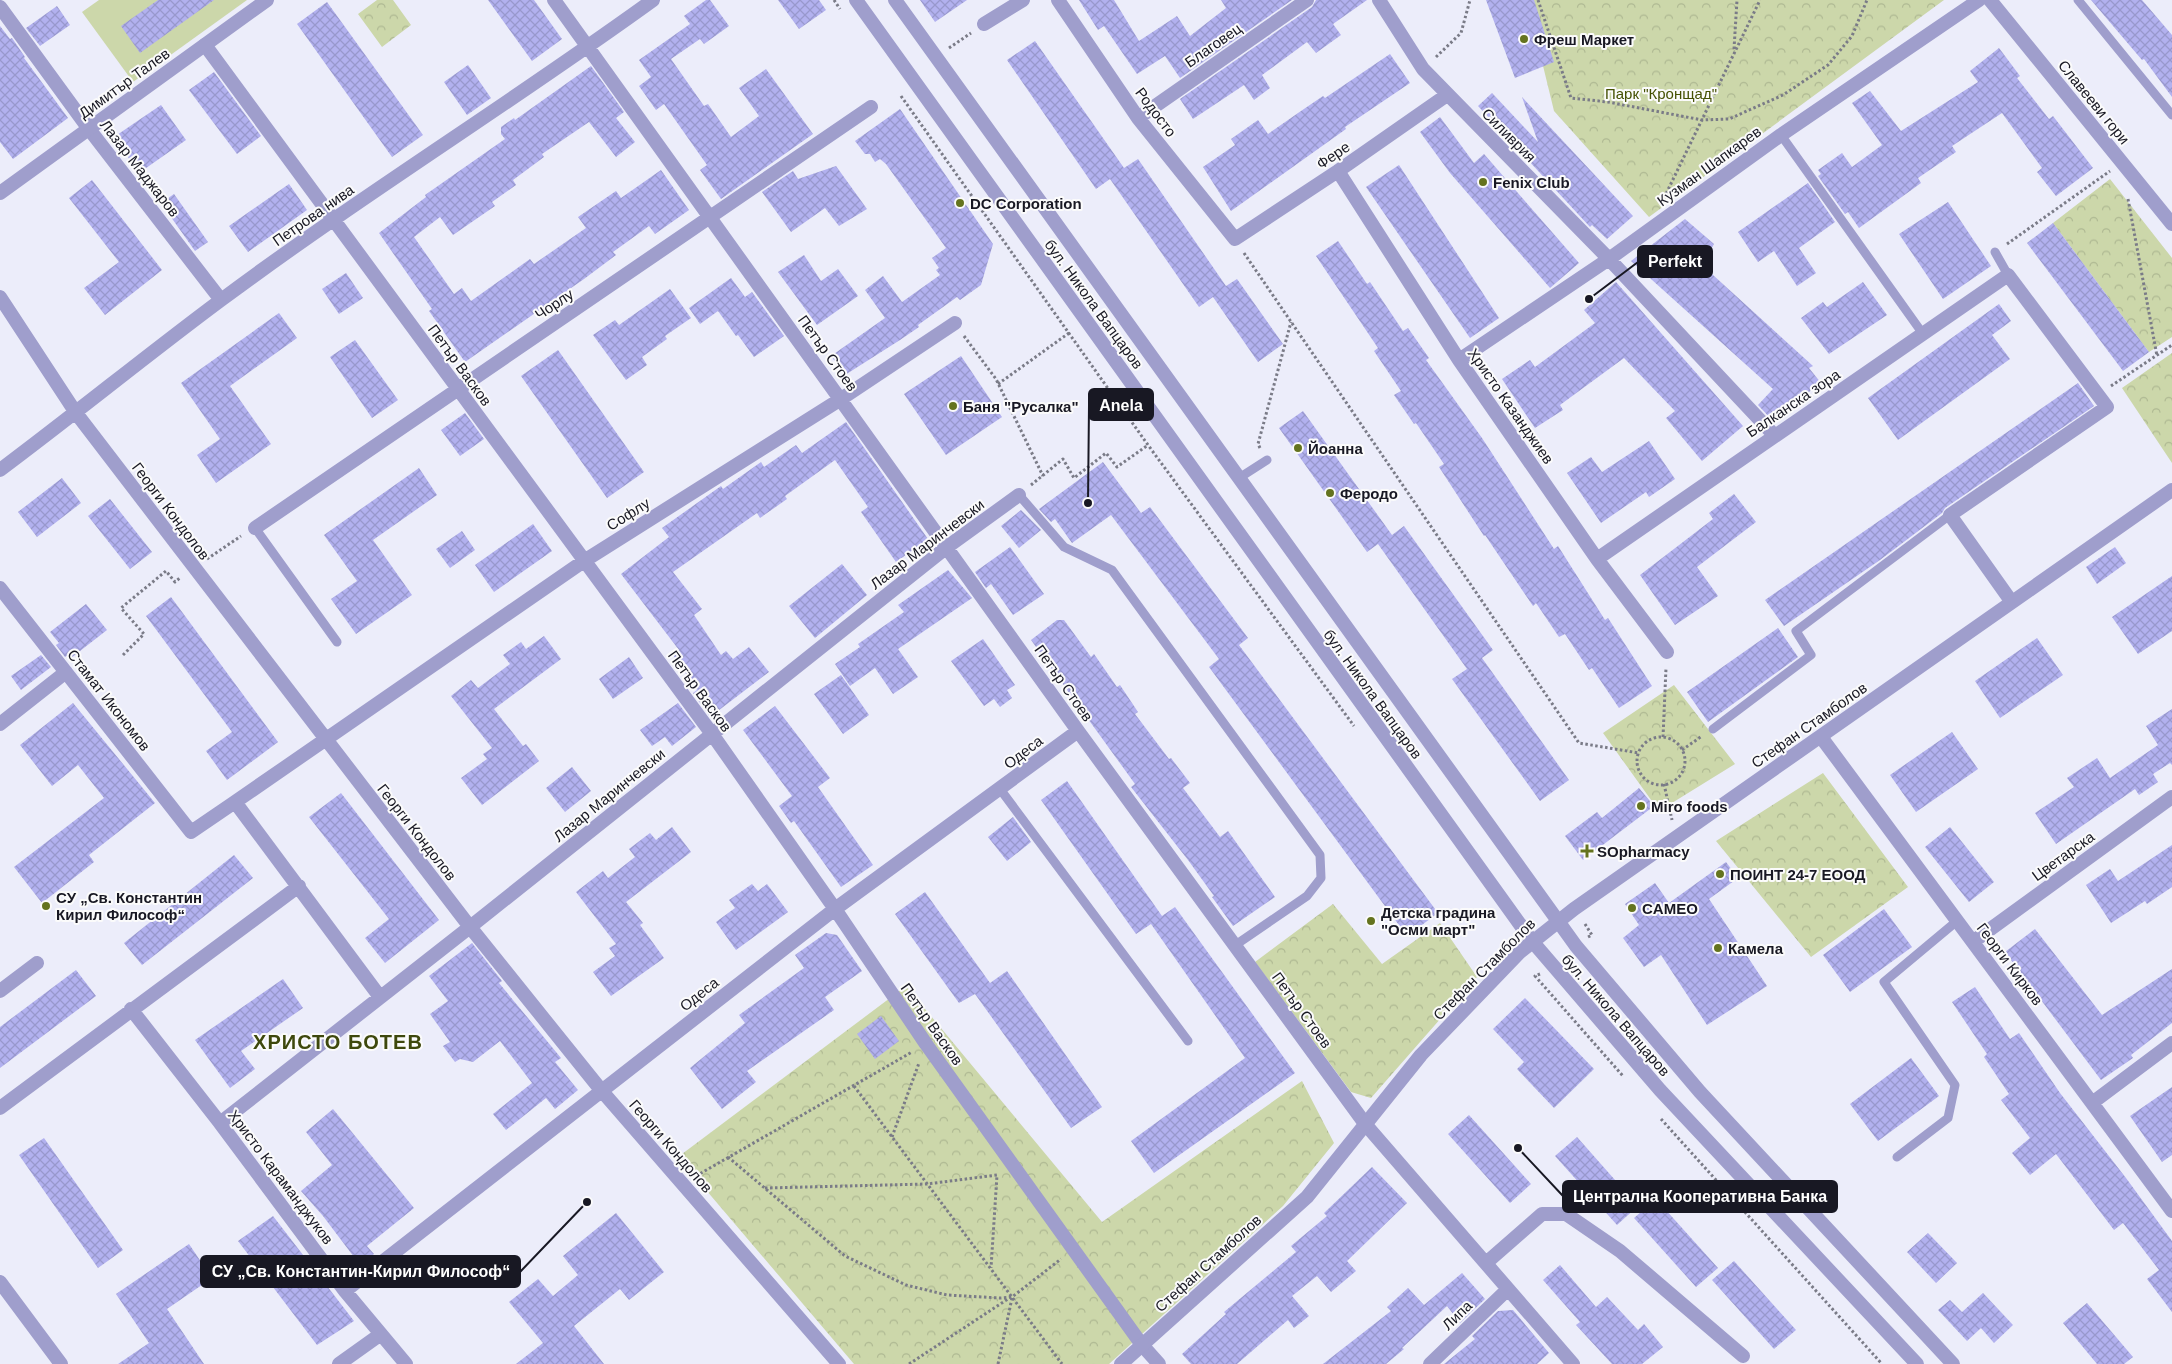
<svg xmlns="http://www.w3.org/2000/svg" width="2172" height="1364" font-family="Helvetica,sans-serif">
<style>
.grass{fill:#ccd7aa}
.park{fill:url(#park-crowns)}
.building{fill:url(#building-cross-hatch)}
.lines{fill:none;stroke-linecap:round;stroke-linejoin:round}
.path{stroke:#7a7b87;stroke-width:3;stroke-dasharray:2.5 2.5;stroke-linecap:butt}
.service{stroke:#9f9ecc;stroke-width:9}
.minor{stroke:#9f9ecc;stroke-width:14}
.tertiary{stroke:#9f9ecc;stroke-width:14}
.poi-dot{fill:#64731f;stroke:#fbfbfb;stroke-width:2}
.labels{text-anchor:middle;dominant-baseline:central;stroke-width:4;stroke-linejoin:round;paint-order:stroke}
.poi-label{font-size:15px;font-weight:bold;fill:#181823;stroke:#fbfbfb;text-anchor:start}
.street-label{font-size:15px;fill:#181823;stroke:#fbfbfb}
.park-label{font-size:15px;fill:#455103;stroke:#fbfbfb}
.district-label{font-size:20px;font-weight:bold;letter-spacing:1px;fill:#3e480d;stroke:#fbfbfb}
.leader{fill:none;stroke:#181823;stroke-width:2}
.callout-dot{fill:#181823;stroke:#fbfbfb;stroke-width:2}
.callout{fill:#181823;stroke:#181823;stroke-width:2}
.callout-label{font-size:16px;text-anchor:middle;font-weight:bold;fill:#fff}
</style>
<defs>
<pattern id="park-crowns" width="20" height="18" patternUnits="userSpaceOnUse" patternTransform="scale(1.25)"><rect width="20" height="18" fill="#ccd7aa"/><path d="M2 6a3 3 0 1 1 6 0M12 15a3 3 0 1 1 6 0" fill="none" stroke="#aeb892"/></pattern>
<pattern id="building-cross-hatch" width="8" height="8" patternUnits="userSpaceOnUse" patternTransform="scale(1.25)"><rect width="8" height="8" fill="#b2b1ef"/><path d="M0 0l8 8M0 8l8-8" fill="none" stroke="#9898cd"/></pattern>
</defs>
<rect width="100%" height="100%" fill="#ecedfa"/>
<path class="grass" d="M99 0H247L133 82 82 12Z"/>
<path class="park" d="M377 0H393L411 25 382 47 358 14Z
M1527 0H1944L1649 217 1554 111Z
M2110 179 2172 258V337L2149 352 2053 223Z
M2172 353V463L2122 388Z
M1674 685 1735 764 1659 811 1603 733Z
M1823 773 1908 887 1811 957 1716 841Z
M1333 904 1382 964 1440 923 1477 977 1371 1098 1351 1092 1255 962Z
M906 986 1102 1222 1302 1081 1334 1143 1283 1206 1109 1364H854L678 1157Z"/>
<path class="building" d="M158 0H214L140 53 121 26Z
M488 0H534L562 39 532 61Z
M706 0H710L729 26 704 44 700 39 671 59 704 106 708 104 731 137 759 116 739 88 766 69 813 134 721 199 700 170 707 165 664 104 656 110 639 86 651 77 639 60 690 24 684 16Z
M778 0H819L826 10 799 29Z
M920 0H967L935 22Z
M1079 0H1114L1139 41 1177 16 1190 36 1226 8 1221 0H1292L1180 78 1165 56 1137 74 1104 26 1098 30Z
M1316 0H1367L1333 24 1341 35 1316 53 1307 42 1262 75 1270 88 1254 100 1244 85 1193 119 1180 99 1312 7Z
M1486 0H1534L1554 62 1515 78Z
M2091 0H2142L2172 35V97L2144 59 2142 60Z
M327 2 423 135 392 157 297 24Z
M57 6 70 25 40 46 26 28Z
M0 26 10 39 12 38 25 57 24 58 68 118 13 159 0 142Z
M1035 41 1124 168 1138 159 1226 286 1237 279 1283 344 1258 362 1213 297 1199 307 1110 179 1096 189 1007 60Z
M1999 48 2020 76 2017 78 2049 119 2053 116 2093 168 2056 196 2037 172 2042 168 2002 113 1952 146 1956 152 1918 178 1921 183 1859 228 1848 212 1845 214 1818 176 1821 174 1818 170 1842 153 1852 167 1882 145 1852 103 1870 91 1901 131 1978 82 1970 71Z
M1390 54 1410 83 1345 127 1346 129 1231 211 1203 167 1235 145 1231 139 1258 120 1268 134 1301 111 1323 96 1325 98Z
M468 65 491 98 467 115 444 82Z
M591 66 624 112 616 118 635 142 616 157 589 122 542 154 544 157 513 180 516 185 492 202 495 206 453 235 440 217 414 237 454 294 462 288 471 301 530 259 534 264 586 228 578 217 616 191 621 198 661 170 689 210 655 234 649 226 613 252 616 255 584 279 465 362 429 311 432 309 379 233 426 197 425 195 505 139 501 134V127L514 118 515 120Z
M214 72 261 136 237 154 189 90Z
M1492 93 1538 142 1522 97 1633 216 1607 239 1592 225 1590 227 1478 106Z
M161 105 186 140 139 173 114 137Z
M900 109 993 244 981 285 960 300 957 297 918 325 919 327 900 340 845 375 831 356 885 318 865 290 883 276 902 302 940 275 936 270 939 268 932 258 946 248 886 164 880 159 875 162 870 154H865L855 141Z
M1440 117 1474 163 1484 154 1579 263 1550 288 1450 173 1420 132Z
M1399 165 1499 318 1470 338 1366 187Z
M836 166 867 209 839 226 825 208 791 232 762 192 793 171 798 179Z
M92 180 162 270 105 315 84 288 119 262 69 198Z
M1808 183 1835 222 1799 248 1816 273 1797 286 1774 251 1758 262 1738 232Z
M289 184 307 210 248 252 229 226Z
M174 194 208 242 195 251 161 203Z
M1948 202 1991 266 1943 299 1899 234Z
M1685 219 1714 244 1702 265 1813 366 1809 368 1821 383 1772 420 1758 405 1773 389 1631 261Z
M2053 223 2149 352 2123 371 2027 243Z
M1338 241 1367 284 1370 282 1403 331 1408 328 1429 358 1426 360 1482 438 1554 549 1558 546 1605 620 1608 618 1652 686 1619 708 1592 668 1589 670 1565 634 1559 637 1536 603 1533 606 1485 535 1484 536 1439 467 1444 464 1416 423 1414 424 1394 395 1401 391 1374 351 1378 348 1316 256Z
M804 255 821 281 838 269 858 296 817 325 778 272Z
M346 273 363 298 339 314 322 289Z
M731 278 745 297 752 292 784 336 754 357 738 335 736 336 718 311 700 324 689 308Z
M1616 282 1743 426 1702 461 1666 418 1675 411 1624 358 1560 405 1563 410 1535 428 1502 379 1530 360 1535 367 1595 323 1584 310Z
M1863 282 1887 315 1829 354 1801 318 1823 302 1827 307Z
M670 289 691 318 665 336 667 339 642 357 647 365 626 380 593 335 615 320 619 325Z
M1999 304 2011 321 1992 335 2010 359 1898 440 1868 398Z
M279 313 297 338 230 386 271 444 216 483 197 455 220 439 181 383Z
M355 340 398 400 372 418 330 357Z
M558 350 644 472 607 498 521 376Z
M961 356 1002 417 946 455 904 394Z
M2078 383 2094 406 1945 508 1942 513 1880 560 1784 626 1765 600Z
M1303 411 1392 535 1404 526 1493 650 1482 658 1569 780 1540 801 1452 679 1467 669 1378 544 1367 552 1279 428Z
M465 413 484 439 460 456 441 430Z
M846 422 928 539 896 562 861 512 868 507 835 460 785 496 787 499 760 518 757 513 673 572 702 609 694 615 721 655 726 651 733 659 749 647 769 672 710 717 693 693 697 690 673 655 679 650 621 574 669 537 662 528 721 486 723 489 761 462 764 467 796 445 802 453Z
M1649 441 1675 479 1649 497 1646 492 1601 523 1567 473 1591 457 1602 472Z
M1103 462 1141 513 1150 507 1248 638 1239 645 1438 913 1407 936 1209 667 1219 659 1111 515 1072 543 1055 519 1051 522 1039 509Z
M419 468 437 495 373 540 412 595 356 634 331 599 357 581 324 535Z
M62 478 81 503 37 537 18 512Z
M1734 494 1756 522 1697 567 1718 596 1675 625 1640 575 1713 519 1709 513Z
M110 499 152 552 130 569 88 516Z
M1021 510 1041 530 1019 548 1001 526Z
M533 524 552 551 494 592 475 565Z
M462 531 475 550 450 568 436 549Z
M1010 547 1044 594 1013 615 991 584 986 588 975 572Z
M2115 547 2126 563 2097 584 2086 567Z
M842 564 867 595 815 638 789 606Z
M948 570 972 598 898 649 918 677 893 694 875 668 850 686 835 664 860 647 858 644 904 612 898 605Z
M2172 576V631L2138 654 2112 617Z
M171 597 278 742 227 780 206 751 232 732 146 616Z
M86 604 107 630 71 658 68 655 65 657 56 645 59 643 50 632Z
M1057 620H1064L1091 657 1094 654 1117 687 1120 685 1138 712 1135 714 1169 759 1171 758 1190 783 1183 788 1220 837 1228 831 1275 897 1233 926 1212 897 1214 896 1188 860 1131 787 1135 784 1031 640Z
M1778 628 1798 657 1708 722 1687 692Z
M544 636 561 659 494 709 523 746 526 744 539 761 482 805 461 778 487 759 483 754 492 748 451 696 471 680 478 688 510 664 503 655 521 642 526 649Z
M2037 638 2063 675 2000 718 1975 681Z
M983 639 1015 685 1007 690 1012 698 1000 707 994 699 984 706 951 661Z
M41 655 51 667 21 690 11 676Z
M629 657 643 678 613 699 599 679Z
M841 675 869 715 843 734 814 694Z
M73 703 155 803 89 855 94 862 42 903 14 867 104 798 78 765 52 786 20 745Z
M678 703 696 727 672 746 665 737 652 746 640 730Z
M775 706 830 778 818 787 873 865 841 887 794 821 791 823 779 806 792 796 743 730Z
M2172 709V765L2170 763 2153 774 2158 782 2139 795 2135 789 2056 844 2035 813 2074 787 2067 778 2097 758 2110 778 2158 745 2146 726Z
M1952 732 1978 769 1916 812 1890 775Z
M572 767 591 791 565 812 546 788Z
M1067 781 1162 916 1175 907 1295 1073 1154 1173 1131 1141 1245 1058 1151 924 1136 934 1041 800Z
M1639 788 1654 806 1583 860 1565 836 1597 812 1602 818Z
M341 793 439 920 385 963 365 938 389 919 309 817Z
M1013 817 1031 842 1007 861 988 837Z
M672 827 691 852 626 902 643 923 640 925 664 958 611 996 593 972 615 956 609 948 616 944 576 892 603 871 608 878 635 857 629 849 650 833 656 840Z
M1950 827 1994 882 1969 902 1925 847Z
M2172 845V887L2147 904 2145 901 2111 923 2086 885 2110 869 2118 881Z
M234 855 253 878 142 965 124 943Z
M1726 862 1738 878 1709 899 1767 986 1707 1025 1661 955 1644 967 1623 938 1639 925 1625 904 1655 883 1669 903Z
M752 884 758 891 767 884 788 912 736 950 716 922 735 908 729 900Z
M925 892 990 983 1007 971 1102 1107 1071 1128 975 994 959 1003 895 914Z
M1884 909 1912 947 1850 992 1823 955Z
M2035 929 2102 1015 2172 969V1023L2131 1055 2133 1058 2101 1080 2005 952Z
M826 933 837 935 862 971 825 997 834 1010 747 1071 756 1082 722 1109 690 1068 745 1023 739 1015 804 968 795 955Z
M472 943 502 981 499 983 561 1058 555 1062 578 1090 555 1109 546 1098 506 1130 493 1114 532 1083 500 1041 473 1062 460 1059 455 1062 443 1046 450 1042 430 1014 448 1001 429 976Z
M76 970 96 996 0 1068V1027Z
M283 979 303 1008 241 1051 255 1069 230 1088 195 1040Z
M1975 987 2010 1039 2019 1033 2060 1093 2126 1178 2172 1241V1312L2147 1279 2159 1270 2123 1223 2114 1230 2056 1154 2030 1175 2012 1153 2030 1138 2001 1100 2009 1094 1984 1057 1987 1054 1952 1002Z
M1525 998 1594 1069 1554 1108 1517 1069 1524 1062 1493 1029Z
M881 1016 899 1041 875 1059 857 1034Z
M1911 1058 1939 1096 1878 1141 1850 1104Z
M2172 1087V1155L2162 1162 2130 1116Z
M333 1109 414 1208 367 1246 374 1254 360 1265 323 1216 301 1191 332 1165 306 1132Z
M1469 1115 1531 1184 1510 1203 1448 1134Z
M1577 1137 1638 1206 1617 1225 1555 1156Z
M44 1138 123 1250 98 1268 19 1155Z
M1372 1167 1407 1203 1347 1261 1356 1271 1331 1292 1317 1276 1292 1296 1309 1316 1294 1328 1288 1320 1237 1364H1191L1182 1354 1226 1314 1224 1312 1296 1252 1291 1246 1327 1216 1324 1213Z
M1656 1199 1718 1268 1696 1287 1634 1218Z
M616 1213 664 1272 629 1300 620 1289 574 1326 604 1364H516L543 1343 509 1302 538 1279 553 1296 578 1275 563 1256Z
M273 1216 354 1321 317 1345 238 1241Z
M1928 1233 1957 1263 1936 1283 1907 1252Z
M189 1244 212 1278 167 1309 204 1364H118L149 1343 116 1294Z
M1734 1261 1796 1330 1774 1349 1712 1280Z
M1560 1265 1596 1307 1607 1297 1638 1330 1644 1324 1663 1347 1642 1364H1612L1576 1325 1580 1322 1543 1280Z
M1462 1273 1485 1299 1460 1323 1447 1306 1402 1348 1404 1349 1386 1364H1323L1391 1311 1387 1307 1408 1288 1424 1305Z
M1983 1293 2013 1325 1994 1343 1981 1328 1967 1341 1938 1310 1950 1300 1962 1312Z
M2087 1303 2133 1357 2124 1364H2097L2063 1323Z
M1513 1310 1549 1353 1537 1364H1444L1475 1339 1472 1336 1498 1311Z"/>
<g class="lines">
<path class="path" d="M834 0 840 9
M1538 0 1571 98 1608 102 1702 120 1729 119 1783 95 1828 65 1852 36 1867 0
M949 48 971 33
M1734 49 1737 0
M1436 57 1461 33 1470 0
M901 96 1148 445 1354 726
M1664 198 1760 0
M2128 199 2157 356
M2007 244 2110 171
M1244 253 1579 743 1639 753
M964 336 996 379 1043 476
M998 384 1069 333
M2111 386 2172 345
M1260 448 1258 444 1291 322
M1031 485 1063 459 1074 478 1106 453 1117 467 1148 445
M207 559 241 536
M123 655 144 634 121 608 166 571 175 582 181 577
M1663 737 1666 668
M1637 761a24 24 0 1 1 48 0a24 24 0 1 1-48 0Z
M1682 750 1702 736
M1664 784 1672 820
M1585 924 1592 935 1588 937
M1540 974 1535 976 1623 1076
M854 1086 1062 1364
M1661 1119 1882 1364
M892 1137 919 1063
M728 1157 845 1256 906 1285 947 1295 1000 1298 1012 1297 1061 1259
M696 1176 912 1052
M765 1188 927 1184 997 1175 991 1268
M909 1364 1011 1297
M998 1364 1012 1298"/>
<path class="service" d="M2078 0 2172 115
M1781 135 1923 334
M1995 252 2008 275
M1239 478 1267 460
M1019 495 1064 547 1112 570 1320 855 1321 878 1307 896 1234 946
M255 528 337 642
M1713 729 1811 655 1796 631 1950 515
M1000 789 1188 1041
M1897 1157 1948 1118 1955 1085 1884 982 1957 921"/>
<path class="minor" d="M554 0 1078 731 1366 1125 1573 1364
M1058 0 1138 118 1235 239 1338 171 1447 95
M1379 0 1423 69 1609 259 1774 435
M1990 0 2172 224
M0 7 89 129 221 300
M984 24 1023 0
M205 45 712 734 835 909 926 1044 1142 1345 1159 1364
M1138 118 1307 0
M1338 171 1459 360 1597 559 1667 652
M0 297 76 413 470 927 601 1090 839 1364
M1459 360 1609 259 1781 135 1979 0
M0 470C75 414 147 355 221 300 362 195 511 103 653 0
M255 528 871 107
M1597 559 2008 275 2107 407 1950 515 2011 601
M0 588 191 832 235 802 380 997
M0 724 66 672
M1821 737 2172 1211
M235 802 584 561 841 399 955 323
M1974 941 2172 797
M0 991 37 963
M131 1009 220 1123 345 1291 406 1364
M2092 1103 2172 1043
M0 1108 299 886
M220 1123 470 927 947 547 1019 495
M1486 1263 1542 1214H1566L1620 1251 1743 1356
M0 1282 61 1364
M345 1291 835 909 1078 731
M339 1364 381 1334
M1430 1364 1507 1290"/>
<path class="tertiary" d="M856 0 1532 941 1660 1090 1917 1364
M895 0 1576 946 1700 1092 1953 1364
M0 193 267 0
M1121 1364 1307 1197 1421 1055 1520 952 1574 909 2172 490"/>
</g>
<g class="poi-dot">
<circle cx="1524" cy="39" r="5"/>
<circle cx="1483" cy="182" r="5"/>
<circle cx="960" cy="203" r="5"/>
<circle cx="953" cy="406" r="5"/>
<circle cx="1298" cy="448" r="5"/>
<circle cx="1330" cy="493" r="5"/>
<circle cx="1641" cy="806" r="5"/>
<path d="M1584.5 843.5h5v5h5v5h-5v5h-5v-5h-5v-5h5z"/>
<circle cx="1720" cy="874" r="5"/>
<circle cx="46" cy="906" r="5"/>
<circle cx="1632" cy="908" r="5"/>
<circle cx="1371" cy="921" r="5"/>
<circle cx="1718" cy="948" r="5"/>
</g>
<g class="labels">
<g class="poi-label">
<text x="1534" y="39">Фреш Маркет</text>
<text x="1493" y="182">Fenix Club</text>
<text x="970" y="203">DC Corporation</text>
<text x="963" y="406">Баня "Русалка"</text>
<text x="1308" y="448">Йоанна</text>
<text x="1340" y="493">Феродо</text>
<text x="1651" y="806">Miro foods</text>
<text x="1597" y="851">SOpharmacy</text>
<text x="1730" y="874">ПОИНТ 24-7 ЕООД</text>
<text x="56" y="897">СУ „Св. Константин<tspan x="56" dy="17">Кирил Философ“</tspan></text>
<text x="1642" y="908">CAMEO</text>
<text x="1381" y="912">Детска градина<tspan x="1381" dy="17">"Осми март"</tspan></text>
<text x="1728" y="948">Камела</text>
</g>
<g class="street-label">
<text transform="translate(1213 45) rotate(-35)">Благовец</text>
<text transform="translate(124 83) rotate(-36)">Димитър Талев</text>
<text transform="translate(2094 102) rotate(51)">Славееви гори</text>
<text transform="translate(1156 112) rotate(53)">Родосто</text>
<text transform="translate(1509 135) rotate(45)">Силиврия</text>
<text transform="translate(1333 155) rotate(-34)">Фере</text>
<text transform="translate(1709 166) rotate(-36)">Кузман Шапкарев</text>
<text transform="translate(140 168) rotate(52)">Лазар Маджаров</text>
<text transform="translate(313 215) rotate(-35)">Петрова нива</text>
<text transform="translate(554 304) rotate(-34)">Чорлу</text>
<text transform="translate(1094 304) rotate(54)">бул. Никола Вапцаров</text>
<text transform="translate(828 353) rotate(54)">Петър Стоев</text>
<text transform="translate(460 365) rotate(54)">Петър Васков</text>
<text transform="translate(1793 403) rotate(-34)">Балканска зора</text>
<text transform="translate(1511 406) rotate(55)">Христо Казанджиев</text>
<text transform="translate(171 511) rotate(53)">Георги Кондолов</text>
<text transform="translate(628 514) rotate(-32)">Софлу</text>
<text transform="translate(927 544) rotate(-37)">Лазар Маринчевски</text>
<text transform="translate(1064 683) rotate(55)">Петър Стоев</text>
<text transform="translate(700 691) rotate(54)">Петър Васков</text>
<text transform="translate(1373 694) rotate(54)">бул. Никола Вапцаров</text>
<text transform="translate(109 700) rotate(52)">Стамат Икономов</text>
<text transform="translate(1809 725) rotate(-35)">Стефан Стамболов</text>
<text transform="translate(1023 752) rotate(-37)">Одеса</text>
<text transform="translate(609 795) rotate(-39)">Лазар Маринчевски</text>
<text transform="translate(417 832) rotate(52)">Георги Кондолов</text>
<text transform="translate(2063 856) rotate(-36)">Цветарска</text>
<text transform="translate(2010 964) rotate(53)">Георги Кирков</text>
<text transform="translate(1484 969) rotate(-45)">Стефан Стамболов</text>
<text transform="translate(699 994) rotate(-38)">Одеса</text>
<text transform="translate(1302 1010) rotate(54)">Петър Стоев</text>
<text transform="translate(1616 1015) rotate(49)">бул. Никола Вапцаров</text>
<text transform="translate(932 1024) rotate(55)">Петър Васков</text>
<text transform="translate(671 1146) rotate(49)">Георги Кондолов</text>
<text transform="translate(281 1177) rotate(53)">Христо Караманджуков</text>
<text transform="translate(1208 1263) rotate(-42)">Стефан Стамболов</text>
<text transform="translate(1457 1315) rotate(-44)">Липа</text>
</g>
<g class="park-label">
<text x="1661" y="93">Парк "Кронщад"</text>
</g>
<g class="district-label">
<text x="338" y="1042">ХРИСТО БОТЕВ</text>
</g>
</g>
<path class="leader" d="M1589 299L1638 262M1088 503L1089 405M1518 1148L1563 1196M587 1202L520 1272"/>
<g class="callout-dot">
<circle cx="1589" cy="299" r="5"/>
<circle cx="1088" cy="503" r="5"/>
<circle cx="1518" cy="1148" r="5"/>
<circle cx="587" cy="1202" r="5"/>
</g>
<g class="callout">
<rect x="1638" y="246" width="74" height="31" rx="5"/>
<rect x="1089" y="389" width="64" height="31" rx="5"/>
<rect x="1563" y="1181" width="274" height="31" rx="5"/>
<rect x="201" y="1256" width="319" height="31" rx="5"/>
</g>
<g class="callout-label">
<text x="1675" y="267">Perfekt</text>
<text x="1121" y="411">Anela</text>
<text x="1700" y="1202">Централна Кооперативна Банка</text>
<text x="361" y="1277">СУ „Св. Константин-Кирил Философ“</text>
</g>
</svg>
